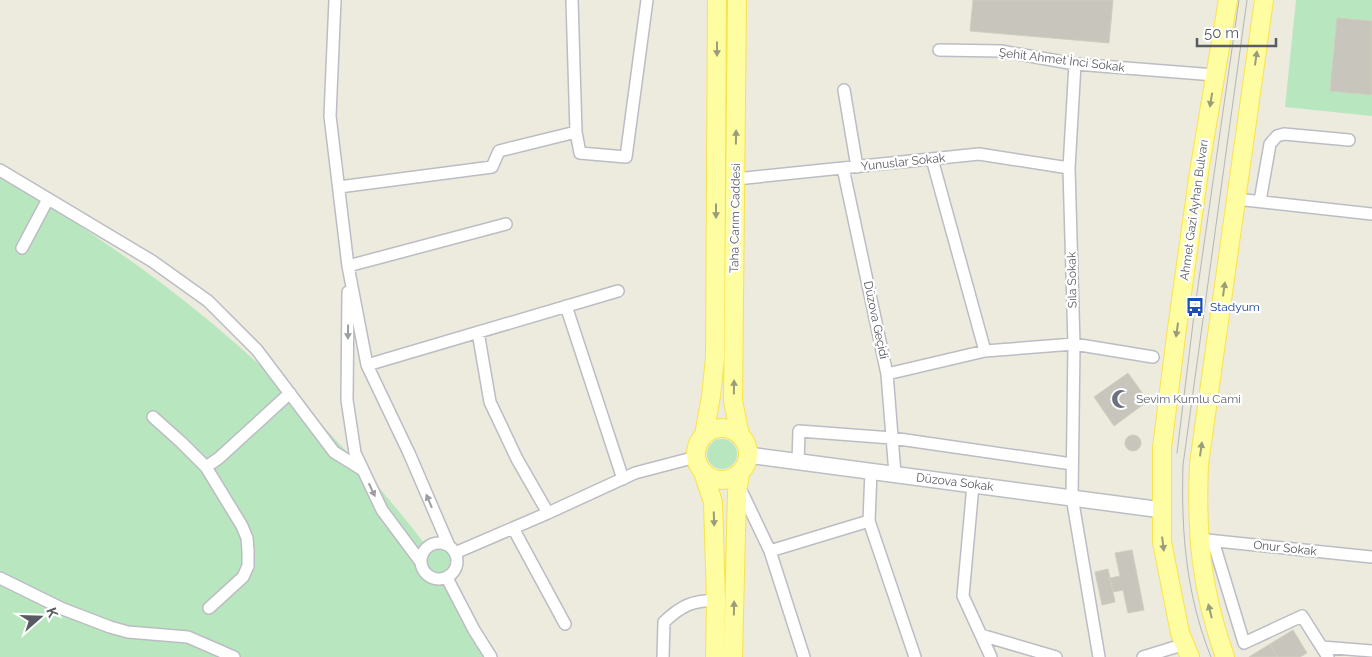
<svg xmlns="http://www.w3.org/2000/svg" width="1372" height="657" font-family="Raleway,sans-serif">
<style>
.green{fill:#b8e7bf}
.building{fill:#c7c5bc;stroke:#d1cebd}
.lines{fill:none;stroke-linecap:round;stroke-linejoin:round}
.street-casing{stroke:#bcbdc4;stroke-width:14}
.secondary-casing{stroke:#bcbec6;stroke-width:18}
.primary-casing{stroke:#fbe249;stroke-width:20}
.street{stroke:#fff;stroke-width:11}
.secondary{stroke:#fff;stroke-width:15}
.primary{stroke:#fffda1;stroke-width:18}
.tram{stroke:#b5b6b6;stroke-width:1}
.oneway{fill:#9b9c7b}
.oneway2{fill:#9b9da0}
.labels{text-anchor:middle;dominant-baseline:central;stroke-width:4.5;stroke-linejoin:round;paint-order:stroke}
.street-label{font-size:12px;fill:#585b61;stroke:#fff}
.transit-label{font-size:12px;fill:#164399;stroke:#fff;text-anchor:start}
.worship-label{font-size:12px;fill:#5b616d;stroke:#fff;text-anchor:start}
</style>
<rect width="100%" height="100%" fill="#ecebde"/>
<path class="green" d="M1296 0H1372V116L1285 107Z
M0 169C53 210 110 244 164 285 265 362 354 451 431 552L439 549 448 553C452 561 450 566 445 572L492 657H0Z
M707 454a15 15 0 1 1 30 0a15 15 0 1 1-30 0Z"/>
<path class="building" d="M973 0H1113L1109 43 970 31Z
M1337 18 1372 21V95L1330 91Z
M1128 373 1148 401 1114 426 1094 397Z
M1125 443a8 8 0 1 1 16 0a8 8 0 1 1-16 0Z
M1132 550 1144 610 1128 613 1123 590 1113 592 1110 578 1120 576 1115 553Z
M1108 569 1115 602 1102 605 1095 572Z
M1293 630 1307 653 1300 657H1277L1270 644Z
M1270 644 1277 657H1249Z"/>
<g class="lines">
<g class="street-casing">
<path id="street" d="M335 0 330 116 348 266 367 365 409 453 449 546
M572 0 576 132 580 153 626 157 647 0
M939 50 1001 51 1075 64 1215 75
M1075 64 1069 168 1074 344 1072 497 1099 657
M844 90 857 167
M932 159 985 351
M843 168 887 374 895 474
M0 170 152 261 208 301 257 350 334 452 363 470
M736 179 979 154 1069 168
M339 187 492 167 499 151 576 132
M1236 199 1372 214
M1260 201 1270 144 1277 136 1284 134 1349 140
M22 248 48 199
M348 266 506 224
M348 292 347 400 355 453 382 510 420 561
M566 306 623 479
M478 332 490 402 517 459 548 513
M367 365 618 291
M887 374 985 351 1074 344 1153 357
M153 417 181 442 206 467 219 458 290 393
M798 462 799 431 892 438 1072 464
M206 467 242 526 247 538 248 551V566L243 577 209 608
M871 471 869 521 915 657
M973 485 963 596 991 657
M739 486 770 551 804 657
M513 528 565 624
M1207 540 1372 557
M1213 541 1244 643 1302 616 1328 657
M421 561a18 18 0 1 1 36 0a18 18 0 1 1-36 0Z
M770 551 869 521
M455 553 548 513 635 473 696 457
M0 578 63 609 110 627 128 632 188 637 234 657
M447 578 474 630 491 657
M981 635 1056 657
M1322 647 1372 651
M663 657 664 622C682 605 692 601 716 600
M1143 657 1185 644"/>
</g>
<g class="secondary-casing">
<path id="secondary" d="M748 455 1162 510"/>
</g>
<g class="primary-casing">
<path id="primary" d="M737 0 733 401 740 435
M696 454a26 26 0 1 1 52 0a26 26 0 1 1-52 0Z
M704 435 711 396 715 358 717 0
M703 472 713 502 716 600 715 657
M733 657 737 492 740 473
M1190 657 1180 633 1162 542V448L1176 336 1199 172 1228 0
M1225 657C1201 589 1196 535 1199 464L1264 0"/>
</g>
<use href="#street" class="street"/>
<use href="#secondary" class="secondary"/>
<use href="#primary" class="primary"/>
<path class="tram" d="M1177 453 1195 307 1239 0
M1211 657C1186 595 1181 531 1183 465L1247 0"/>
</g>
<defs><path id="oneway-solid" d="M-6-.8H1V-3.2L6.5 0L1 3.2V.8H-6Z" transform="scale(1.25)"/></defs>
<g class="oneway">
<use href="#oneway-solid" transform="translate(717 49) rotate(90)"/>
<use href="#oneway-solid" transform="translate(1256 58) rotate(-82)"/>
<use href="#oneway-solid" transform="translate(1211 100) rotate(99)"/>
<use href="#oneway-solid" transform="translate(736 137) rotate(-89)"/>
<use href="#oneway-solid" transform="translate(716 211) rotate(90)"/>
<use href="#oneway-solid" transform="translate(1224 289) rotate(-82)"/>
<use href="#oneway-solid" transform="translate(1177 330) rotate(98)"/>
<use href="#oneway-solid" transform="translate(734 387) rotate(-89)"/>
<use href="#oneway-solid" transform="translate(1201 449) rotate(-82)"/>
<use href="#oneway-solid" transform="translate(714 519) rotate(88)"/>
<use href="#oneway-solid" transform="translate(1163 544) rotate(83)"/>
<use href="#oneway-solid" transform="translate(734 608) rotate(-89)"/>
<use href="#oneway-solid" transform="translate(1210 611) rotate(-104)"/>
</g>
<g class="oneway2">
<use href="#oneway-solid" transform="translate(348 332) rotate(91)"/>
<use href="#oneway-solid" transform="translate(372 490) rotate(65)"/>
<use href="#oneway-solid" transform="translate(429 501) rotate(-113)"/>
</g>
<defs>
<g id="bus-bare" transform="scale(1.5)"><path d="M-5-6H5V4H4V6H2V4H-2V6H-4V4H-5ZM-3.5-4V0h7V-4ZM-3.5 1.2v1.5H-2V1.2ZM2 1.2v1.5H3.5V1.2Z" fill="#1a4fb4" stroke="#fff" stroke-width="2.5" paint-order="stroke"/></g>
<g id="mosque-bare" transform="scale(1.5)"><path d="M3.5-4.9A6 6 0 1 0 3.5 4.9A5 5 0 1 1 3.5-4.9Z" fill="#6b7280" stroke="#fff" stroke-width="2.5" paint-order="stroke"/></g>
</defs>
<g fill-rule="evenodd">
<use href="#bus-bare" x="1195" y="307"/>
<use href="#mosque-bare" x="1121" y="399"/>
</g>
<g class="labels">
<g class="street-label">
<text transform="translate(1062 60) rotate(7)">Şehit Ahmet İnci Sokak</text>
<text transform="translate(903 162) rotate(-6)">Yunuslar Sokak</text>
<text transform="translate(1194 210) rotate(-82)">Ahmet Gazi Ayhan Bulvarı</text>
<text transform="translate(735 218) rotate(-89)">Taha Carım Caddesi</text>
<text transform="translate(1072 280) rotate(-91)">Sıla Sokak</text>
<text transform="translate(876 320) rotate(78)">Düzova Geçidi</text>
<text transform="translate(955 482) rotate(7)">Düzova Sokak</text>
<text transform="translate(1285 548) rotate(6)">Onur Sokak</text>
</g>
<g class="transit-label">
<text x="1210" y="307">Stadyum</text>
</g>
<g class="worship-label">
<text x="1136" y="399">Sevim Kumlu Cami</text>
</g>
</g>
<g transform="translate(40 617) rotate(70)" stroke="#ffffff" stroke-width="4" paint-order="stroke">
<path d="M0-4L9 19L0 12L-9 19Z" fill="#585b61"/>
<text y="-8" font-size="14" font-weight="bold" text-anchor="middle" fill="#585b61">K</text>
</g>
<path d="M1197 38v8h79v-8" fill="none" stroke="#585b61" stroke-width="2.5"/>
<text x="1204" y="38" font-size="15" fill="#585b61" stroke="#ffffff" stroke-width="4" paint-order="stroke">50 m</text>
</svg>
